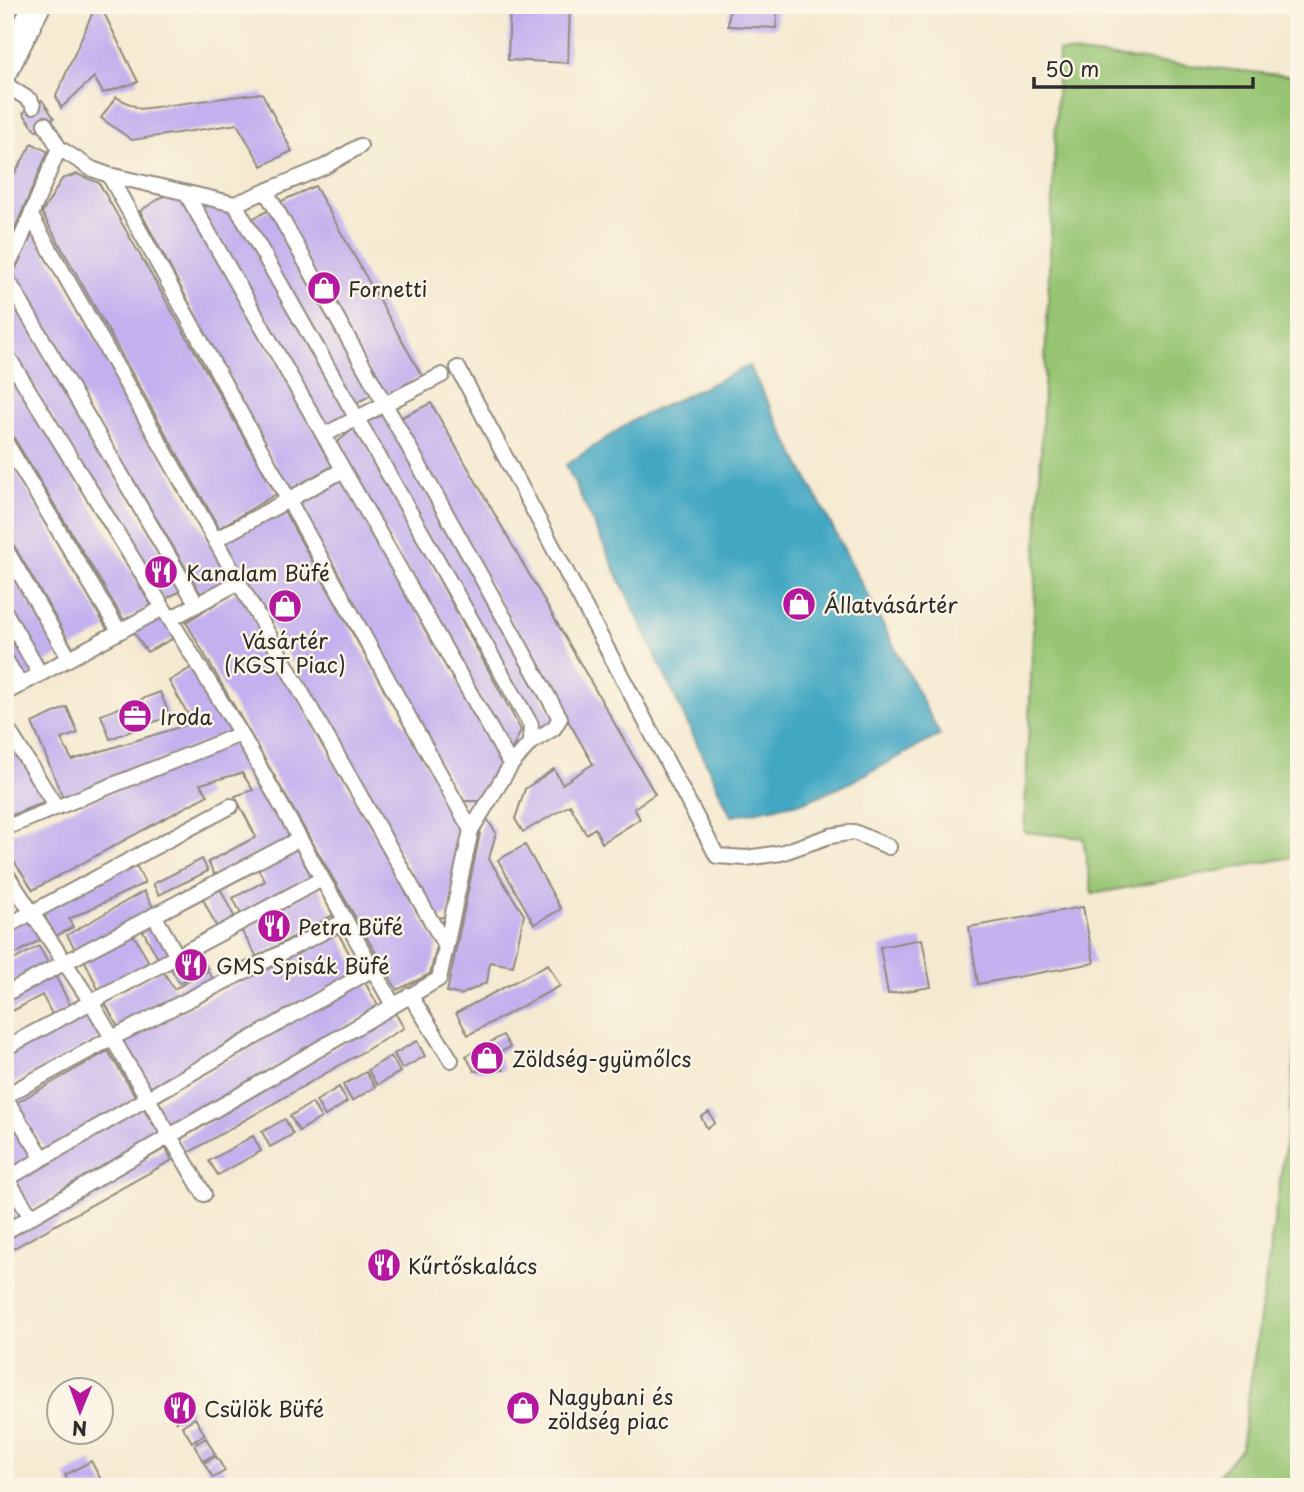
<svg xmlns="http://www.w3.org/2000/svg" width="1304" height="1492" font-family="'Playpen Sans',sans-serif">
<style>
.green{fill:#96c472;stroke:#60784e;stroke-width:2}
.water{fill:#43a7c3;stroke:#376977;stroke-width:2}
.building{fill:#c3b0ee}
.lines{fill:none;stroke-linecap:round;stroke-linejoin:round}
.service-casing{stroke:#908a7e;stroke-width:18}
.minor-casing{stroke:#908a7e;stroke-width:30}
.service{stroke:#fff;stroke-width:14}
.minor{stroke:#fff;stroke-width:26}
.labels{text-anchor:middle;dominant-baseline:central;stroke-width:5;stroke-linejoin:round;paint-order:stroke}
.poi-label{font-size:21px;fill:#2b2b2b;stroke:#fcf5e5;text-anchor:start}
</style>
<rect width="100%" height="100%" fill="#fcf5e5"/>
<filter id="ink" filterUnits="userSpaceOnUse"><feTurbulence type="fractalNoise" baseFrequency=".0143" numOctaves="2"/><feDisplacementMap in="SourceGraphic" scale="14" xChannelSelector="R" yChannelSelector="G"/><feConvolveMatrix kernelMatrix="1 2 1 2 8 2 1 2 1" color-interpolation-filters="sRGB"/></filter>
<filter id="wash" filterUnits="userSpaceOnUse"><feTurbulence type="fractalNoise" baseFrequency=".00686" numOctaves="4" result="noise"/><feDisplacementMap in="SourceGraphic" scale="28" xChannelSelector="R" yChannelSelector="G"/><feGaussianBlur stdDeviation="1.57" result="paint"/><feColorMatrix in="noise" values="0 0 0 0 0 0 0 0 0 0 0 0 0 0 0 0 0 1.4 0 .05"/><feComposite in="paint" operator="in"/></filter>
<g filter="url(#wash)">
<rect width="100%" height="100%" fill="#f5ead1"/>
<path class="green" d="M1059 51 1299 77V856L1092 894 1083 838 1024 832Z
M1299 1011V1487H1209L1241 1448 1288 1126Z"/>
<path class="water" d="M749 366 940 735 843 786 804 802 731 816 566 465 633 420Z"/>
<g id="blocks">
<path class="building" d="M96 5H100L138 82 103 93 94 77 61 108 56 96Z
M510 5H570L568 63 508 60Z
M730 5H778L776 28 728 26Z
M262 93 292 151 262 166 237 124 132 140 101 118 116 97 140 109Z
M42 100 54 118 36 131 23 113Z
M32 143 48 152 5 251V191Z
M77 174 99 183 276 494 219 528 42 213 62 179Z
M315 186 422 376 383 396 275 204Z
M170 192 182 195 334 465 289 490 140 211Z
M196 201 236 210 350 414 326 426Z
M271 209 375 393 351 406 248 221Z
M34 231 232 582 203 597 12 276Z
M5 289 183 590 163 600 5 338Z
M5 363 151 605 124 620 5 423Z
M431 403 655 794 634 808 640 819 602 843 595 828 586 834 570 805 523 832 515 819 525 789 554 769 562 784 593 764 396 420Z
M384 414 555 721 538 730 363 424Z
M356 427 521 730 511 752 336 443Z
M5 452 107 629 73 648 5 530Z
M342 477 503 762 481 801H462L294 502Z
M284 511 463 830 448 916 437 918 224 541Z
M5 559 60 654 44 664 5 599Z
M238 591 437 946 430 974 397 990 186 622Z
M162 615 176 637 147 652 133 631Z
M5 616 38 672 21 682 5 655Z
M194 666 230 732 63 798 32 723 67 707 78 733 61 739 72 760 193 723 169 681Z
M160 692 170 716 110 739 101 715Z
M5 737 46 801 5 818Z
M240 741 293 838 216 877 208 862 256 837 235 796 253 790 242 773 200 784 208 795 33 890 5 848V836Z
M484 814 496 833 489 859 524 915 513 966 490 962 487 982 461 995 447 992Z
M295 845 311 876 241 914 233 898 265 881 258 869Z
M525 845 561 909 534 924 498 860Z
M202 859 208 871 159 895 153 884Z
M135 863 145 883 69 919 73 927 54 937 43 911Z
M318 886 333 915 257 957 241 930Z
M220 888 237 922 219 932 202 897Z
M144 891 154 909 77 952 67 935Z
M1083 907 1094 963 978 984 969 927Z
M29 917 40 940 15 954 11 946 5 950V932Z
M153 923 172 955 160 962 142 929Z
M338 933 359 971 149 1091 123 1041Z
M133 934 150 964 98 989 83 957Z
M922 939 931 987 888 994 880 947Z
M39 946 48 963 5 986V965Z
M197 950 208 969 179 983 169 965Z
M548 964 560 986 468 1035 456 1013Z
M162 969 174 989 208 971 215 982 119 1029 105 1003Z
M53 971 71 1007 53 1016 42 995 5 1015V996Z
M364 981 379 1007 170 1128 154 1104Z
M89 1009 105 1036 9 1085 5 1079V1054Z
M395 1013 404 1028 188 1153 179 1140Z
M503 1035 510 1047 497 1054 504 1070 474 1071 466 1056Z
M417 1041 425 1056 402 1069 394 1054Z
M108 1051 137 1099 46 1149 16 1103Z
M391 1056 400 1072 377 1085 368 1070Z
M366 1072 375 1087 352 1101 343 1085Z
M339 1087 347 1102 325 1116 316 1101Z
M312 1103 321 1118 299 1131 290 1116Z
M142 1107 161 1136 33 1208 13 1180Z
M5 1110 35 1154 5 1172Z
M709 1112 715 1123 707 1128 701 1117Z
M285 1119 293 1134 270 1147 262 1132Z
M253 1136 261 1151 218 1175 209 1161Z
M166 1148 172 1160 5 1253V1238Z
M5 1184 24 1215 5 1226Z
M182 1394 193 1413 177 1422 166 1403Z
M195 1418 205 1435 192 1442 182 1426Z
M206 1438 215 1454 203 1461 194 1445Z
M216 1456 225 1471 213 1478 204 1463Z
M91 1461 105 1487H71L65 1475Z"/>
</g>
</g>
<g filter="url(#ink)">
<use href="#blocks" fill-opacity="0" stroke="#908a7e" stroke-width="2"/>
<g class="lines">
<g class="service-casing">
<path id="service" d="M5 84 31 101 33 106
M45 124 59 148 92 169 109 175 235 204 324 167 360 146
M109 175 471 830
M266 191 560 718 554 728 530 743
M186 193 511 765
M31 216 446 947
M5 269 17 248 59 148
M5 275 197 605
M5 352 241 734 393 1005
M458 368 717 856 746 858 781 853 830 836 854 832 889 847
M324 435 442 375
M5 441 119 631
M215 540 343 470
M5 548 69 658
M5 612 40 674
M170 619 239 582
M5 659 21 685
M5 693 163 608
M5 725 56 807
M5 828 241 734
M5 872 91 1002 204 1194
M154 915 177 956
M5 927 231 806
M5 994 299 839
M410 995 451 1060
M5 1048 322 879
M5 1096 112 1038 345 921
M5 1098 43 1158
M7 1179 31 1217
M5 1180 373 969
M5 1232 439 979 471 830 511 765 530 743 531 725 235 204"/>
</g>
<g class="minor-casing">
<path id="minor" d="M5 69 37 5"/>
</g>
<use href="#service" class="service"/>
<use href="#minor" class="minor"/>
</g>
</g>
<defs>
<g id="shop-disc" transform="scale(1.75)"><circle r="9.5" fill="#b5179e" stroke="#fcf5e5"/><path d="M-5-2.5h2.3a2.7 3.5 0 0 1 5.4 0H5L5.5 6h-11ZM-1.5-2.5h3a1.5 2.3 0 0 0-3 0Z" fill="#fff"/></g>
<g id="restaurant-disc" transform="scale(1.75)"><circle r="9.5" fill="#b5179e" stroke="#fcf5e5"/><path d="M-5-6h1v4h1v-4h1v4h1v-4h1v5L-1.5 .5V6h-2V.5L-5-1ZM5-6V6H3V1.5H1.5Q1.5-4 5-6Z" fill="#fff"/></g>
<g id="office-disc" transform="scale(1.75)"><circle r="9.5" fill="#b5179e" stroke="#fcf5e5"/><path d="M-6-3h4V-5.5h4V-3h4V5H-6ZM-1-4.5V-3h2v-1.5ZM-6 0V1H6V0Z" fill="#fff"/></g>
</defs>
<g fill-rule="evenodd">
<use href="#shop-disc" x="324" y="288"/>
<use href="#restaurant-disc" x="161" y="572"/>
<use href="#shop-disc" x="799" y="604"/>
<use href="#shop-disc" x="285" y="606"/>
<use href="#office-disc" x="135" y="716"/>
<use href="#restaurant-disc" x="274" y="926"/>
<use href="#restaurant-disc" x="191" y="965"/>
<use href="#shop-disc" x="487" y="1058"/>
<use href="#restaurant-disc" x="384" y="1265"/>
<use href="#restaurant-disc" x="180" y="1408"/>
<use href="#shop-disc" x="523" y="1408"/>
</g>
<g class="labels">
<g class="poi-label">
<text x="348" y="288">Fornetti</text>
<text x="186" y="572">Kanalam Büfé</text>
<text x="824" y="604">Állatvásártér</text>
<text x="285" y="640" text-anchor="middle">Vásártér<tspan x="285" dy="24">(KGST Piac)</tspan></text>
<text x="160" y="716">Iroda</text>
<text x="298" y="926">Petra Büfé</text>
<text x="216" y="965">GMS Spisák Büfé</text>
<text x="512" y="1058">Zöldség-gyümőlcs</text>
<text x="408" y="1265">Kűrtőskalács</text>
<text x="548" y="1396">Nagybani és<tspan x="548" dy="24">zöldség piac</tspan></text>
<text x="204" y="1408">Csülök Büfé</text>
</g>
</g>
<rect width="1304" height="1492" fill="none" stroke="#fcf5e5" stroke-width="28"/>
<g transform="translate(80 1411) rotate(181)"><circle r="33" fill="#fcf5e5" stroke="#a8a49b" stroke-width="2"/>
<path d="M0-5L12 26L0 18L-12 26Z" fill="#b5179e"/>
<text y="-10" font-size="19" font-weight="bold" text-anchor="middle" fill="#2b2b2b">N</text>
</g>
<path d="M1034 77v10h219v-10" fill="none" stroke="#2b2b2b" stroke-width="3.5"/>
<text x="1045" y="77" font-size="21" fill="#2b2b2b" stroke="#fcf5e5" stroke-width="5" paint-order="stroke">50 m</text>
</svg>
